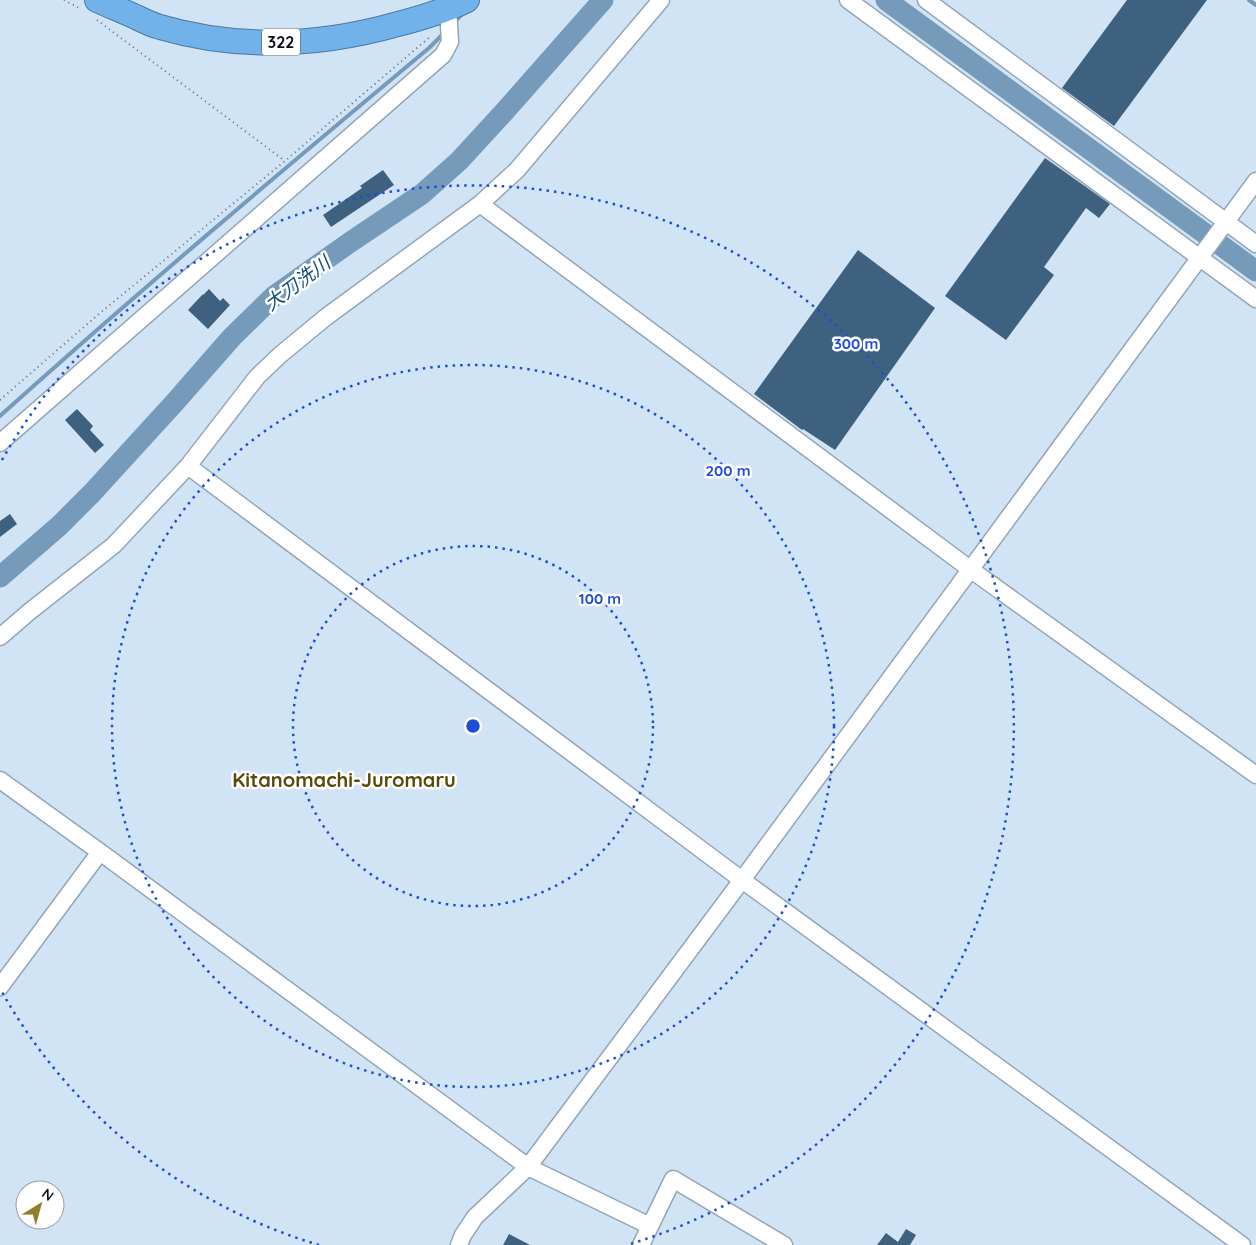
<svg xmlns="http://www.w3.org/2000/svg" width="1256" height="1245" font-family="Quicksand,'Noto Sans JP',sans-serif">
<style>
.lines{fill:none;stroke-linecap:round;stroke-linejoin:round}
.stream{stroke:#759aba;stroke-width:4}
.river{stroke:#759aba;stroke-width:21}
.building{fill:#3e617f}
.minor-casing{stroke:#93a6b6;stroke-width:19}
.highway-casing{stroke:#4c799f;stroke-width:26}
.path{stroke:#65717c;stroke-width:2;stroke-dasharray:1 4;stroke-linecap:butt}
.minor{stroke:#fff;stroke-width:16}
.highway{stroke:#70b2e9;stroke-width:24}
.ring{fill:none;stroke:#1d4ed8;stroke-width:2.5;stroke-dasharray:2.5 5}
.labels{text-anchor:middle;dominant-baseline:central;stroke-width:5;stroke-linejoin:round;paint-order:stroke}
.shield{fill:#fff;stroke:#53575b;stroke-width:1}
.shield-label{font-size:16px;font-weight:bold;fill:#090f15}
.water-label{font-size:19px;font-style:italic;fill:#134f7a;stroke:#fff}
.quarter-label{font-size:20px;font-weight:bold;fill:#584a09;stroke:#fff}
.centre{fill:#1d4ed8;stroke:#fff;stroke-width:2.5}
.ring-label{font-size:15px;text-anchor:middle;font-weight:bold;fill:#1d4ed8;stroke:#fff;stroke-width:5;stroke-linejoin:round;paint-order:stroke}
</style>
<rect width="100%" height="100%" fill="#d1e4f6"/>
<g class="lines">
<path class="stream" d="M1249 0 1256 5
M453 24 464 12
M0 416C140 290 284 169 429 48L445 32"/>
<path class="river" d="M886 0 1256 271
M0 577 59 526 92 493 176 401 232 337 274 296 349 243 422 194 459 161 505 111 603 0"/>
</g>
<path class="building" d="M1127 0H1207L1114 126 1062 88Z
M1045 158 1110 204 1099 218 1086 208 1044 267 1054 275 1006 340 945 296Z
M383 170 394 185 331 227 323 215 362 188 360 186Z
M858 250 935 308 835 450 803 429 802 430 754 394Z
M209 289 220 301 223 298 230 305 208 329 188 310 203 294V295Z
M77 409 93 426 90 430 104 445 95 453 65 420Z
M10 514 17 524 0 537V521Z
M906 1229 916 1235 910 1245H877L886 1233 898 1242Z
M509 1234 530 1245H503Z"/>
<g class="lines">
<g class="minor-casing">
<path id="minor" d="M848 0 1256 299
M926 0 1256 244
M480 204 970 569 1256 775
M0 443 443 55 450 42 448 8
M188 466 742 880 1242 1245
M0 637 29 612 114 545 188 466 257 377 280 355 326 317 480 204 517 170 661 0
M0 780 100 852 528 1167 650 1226
M0 987 100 852
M459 1245 463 1235 475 1217 528 1167 742 880 1256 181
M641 1245 673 1179 784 1245"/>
</g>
<g class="highway-casing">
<path id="highway" d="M97 0C110 6 123 11 136 17 144 21 152 25 160 27 239 50 320 46 398 24 421 18 445 11 467 0"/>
</g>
<path class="path" d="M64 0 81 9
M97 20 285 161
M0 400 100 313 285 161 431 36"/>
<use href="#minor" class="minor"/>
<use href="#highway" class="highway"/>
</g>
<g class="ring">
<circle cx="473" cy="726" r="180"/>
<circle cx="473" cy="726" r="361"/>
<path d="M319 1245A541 541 0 0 1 2 992M2 460A541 541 0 1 1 627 1245"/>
</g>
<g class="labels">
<rect class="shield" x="262" y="28.5" width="38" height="27" rx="4"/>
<g class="shield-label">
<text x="281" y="42">322</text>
</g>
<g class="water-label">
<text transform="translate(297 283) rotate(-37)">大刀洗川</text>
</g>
<g class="quarter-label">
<text x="344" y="779">Kitanomachi-Juromaru</text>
</g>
</g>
<circle cx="473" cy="726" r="8" class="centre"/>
<g class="ring-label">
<text x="856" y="349">300 m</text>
<text x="728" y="476">200 m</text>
<text x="600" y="604">100 m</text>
</g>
<g transform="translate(40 1205) rotate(37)"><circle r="24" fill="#ffffff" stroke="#9d9fa1"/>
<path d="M0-4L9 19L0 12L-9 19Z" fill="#937e25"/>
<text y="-8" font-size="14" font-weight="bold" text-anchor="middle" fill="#090f15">N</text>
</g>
</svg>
